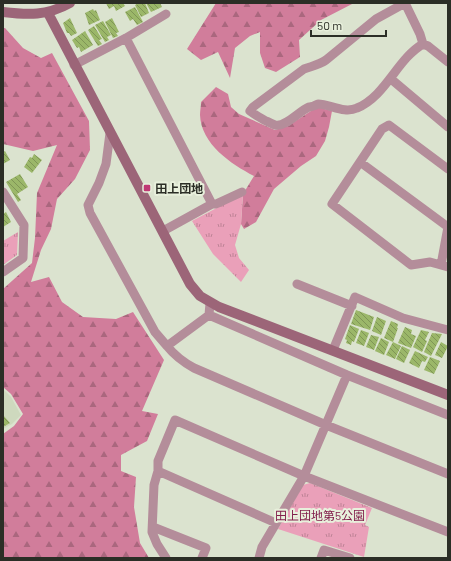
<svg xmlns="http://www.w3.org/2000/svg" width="451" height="561" font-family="Barlow,'Noto Sans JP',sans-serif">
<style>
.built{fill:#ced9be}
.forest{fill:url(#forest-firs)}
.park{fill:url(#park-tufts)}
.building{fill:url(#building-back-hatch)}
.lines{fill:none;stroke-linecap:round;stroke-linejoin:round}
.street{stroke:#b48d9a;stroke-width:9}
.secondary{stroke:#9c6578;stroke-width:10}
.poi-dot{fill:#c03874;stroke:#e8f0dc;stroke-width:1.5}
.labels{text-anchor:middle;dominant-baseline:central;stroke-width:4;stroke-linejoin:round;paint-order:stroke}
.poi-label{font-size:12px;font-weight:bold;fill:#2b2e26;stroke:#e8f0dc;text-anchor:start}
.park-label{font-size:12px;fill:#821f4c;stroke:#e8f0dc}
</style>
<defs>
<pattern id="forest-firs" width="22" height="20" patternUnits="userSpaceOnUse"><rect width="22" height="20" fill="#d17d9b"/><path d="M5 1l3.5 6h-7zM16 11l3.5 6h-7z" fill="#aa677e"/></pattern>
<pattern id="park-tufts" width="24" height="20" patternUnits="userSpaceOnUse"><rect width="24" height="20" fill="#eaa0b9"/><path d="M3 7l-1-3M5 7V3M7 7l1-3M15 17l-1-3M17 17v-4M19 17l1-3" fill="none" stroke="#be8396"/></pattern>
<pattern id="building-back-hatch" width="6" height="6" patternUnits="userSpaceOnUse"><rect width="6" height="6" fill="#9bb769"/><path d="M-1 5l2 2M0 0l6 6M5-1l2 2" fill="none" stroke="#7f9556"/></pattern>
</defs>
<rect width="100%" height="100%" fill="#dbe3cf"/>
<path class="built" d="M3 389 11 397 21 415 12 424 3 429Z"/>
<path class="forest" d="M216 3H354L321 20 299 40 300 57 276 72 265 68 260 53V32L250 36 235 48 230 78 218 52 201 60 187 49Z
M3 28H5L23 48 41 58 52 53 89 121 90 150 75 179 57 199 51 229 41 250 31 282 49 277 62 302 83 317 116 319 133 312 164 360 142 411 158 414 147 441 121 455V471L136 477 134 507 140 543 149 558H3V434L14 426 23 414 11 394 3 387V289L32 263 35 238 37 193 57 145 33 151 3 144Z
M216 87 228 94 231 107 239 114 275 130 288 126 317 107 332 111 329 127 325 141 316 156 301 166 274 189 256 222 244 229 241 224 243 194 254 176C231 164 201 144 200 115 200 111 201 106 201 102Z"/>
<path class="park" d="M243 194 241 224 235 245 239 258 249 270 241 282 213 254 192 221Z
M18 232 17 255 3 265V241Z
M310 483 372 508 365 525 369 527 364 557 278 529 303 485Z"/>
<path class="building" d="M106 3H123L125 6 116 11 114 6 109 9Z
M139 3H145L149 13 141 17 135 5Z
M146 3H160L162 7 151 12Z
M135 7 143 22 137 25 133 19 130 21 125 12Z
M93 9 94 11 96 10 100 20 89 25 85 13Z
M70 18 77 33 71 36 69 33H67L63 23Z
M112 18 119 32 116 33 118 36 113 38 105 22Z
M103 21 111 35 107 37 109 40 105 42 95 25Z
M94 26 102 39 99 40 102 44 98 46 88 30Z
M85 31 93 45 81 52 79 47 77 48 72 40Z
M5 151 10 160 3 164V152Z
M34 154 42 160 32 173 24 167 30 157 32 158Z
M20 174 28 187 17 194 21 200 18 202 6 182Z
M6 212 11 222 3 227V214Z
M356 310 374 317 370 330 351 324Z
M377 317 386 321 381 335 372 331Z
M391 321 398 324 397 328H398L393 342 384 338Z
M350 325 359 329 354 342 352 341 351 345 346 343 347 340 345 339Z
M405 327 412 330 411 334 416 336 411 348 398 343Z
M361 330 369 333 364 346 356 343Z
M421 330 429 332 425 340 427 341 422 352 413 347Z
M432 333 442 334 431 356 424 352Z
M371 335 379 337 374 350 366 347Z
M381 338 389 342 384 355 375 351Z
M393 342 401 346 395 359 386 355Z
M441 342 448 346 442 358 435 355Z
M402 346 410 350 404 363 396 359Z
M415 351 428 357 425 362 422 361 419 368 409 363Z
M430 357 440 361 434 374 424 370Z
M3 415 10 423 3 427Z"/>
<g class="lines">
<path class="street" d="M405 3 376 19 326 60C319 65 312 66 304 69L253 107 250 111C255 115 261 118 266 121 269 122 272 124 275 125 285 128 299 111 309 107 312 107 316 105 318 104 330 104 344 114 357 108 386 96 397 59 423 44L428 46 448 62
M405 3 420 34 423 44
M126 38 212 204 163 231
M74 65 126 38 166 14
M391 79 448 127
M110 133 106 164 99 183 88 205 90 213 155 332 167 346
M360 162 448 227
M3 192 24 225 23 258 3 272
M212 204H216L242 192
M448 227 441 265 448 267
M441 265 430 262 411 265 332 204 382 129 389 125 448 169
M297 284 352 306
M210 303 209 315 347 375 448 415
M209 315 167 346C175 356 183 362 194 368L326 425 448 474
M333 350 355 297 403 318 448 330
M158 471 154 485 152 532 157 544 166 558
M276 523 158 471V461L175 420 304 476 448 532
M153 527 206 548 202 558
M259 558 262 547 304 476 347 375
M321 558 324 550 350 558"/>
<path class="secondary" d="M3 12C28 15 47 16 70 3
M48 13 190 284 200 296 219 307 448 395"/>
</g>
<rect class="poi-dot" x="143" y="184" width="8" height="8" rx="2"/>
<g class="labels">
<g class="poi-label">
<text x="155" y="188">田上団地</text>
</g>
<g class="park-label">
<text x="320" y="515">田上団地第5公園</text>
</g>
</g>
<rect width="451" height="561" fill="none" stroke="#2b2e26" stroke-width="8"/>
<path d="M311 30v6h75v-6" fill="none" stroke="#2b2e26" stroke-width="2"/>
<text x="317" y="30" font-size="12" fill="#2b2e26" stroke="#e8f0dc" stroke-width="3" paint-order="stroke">50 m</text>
</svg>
